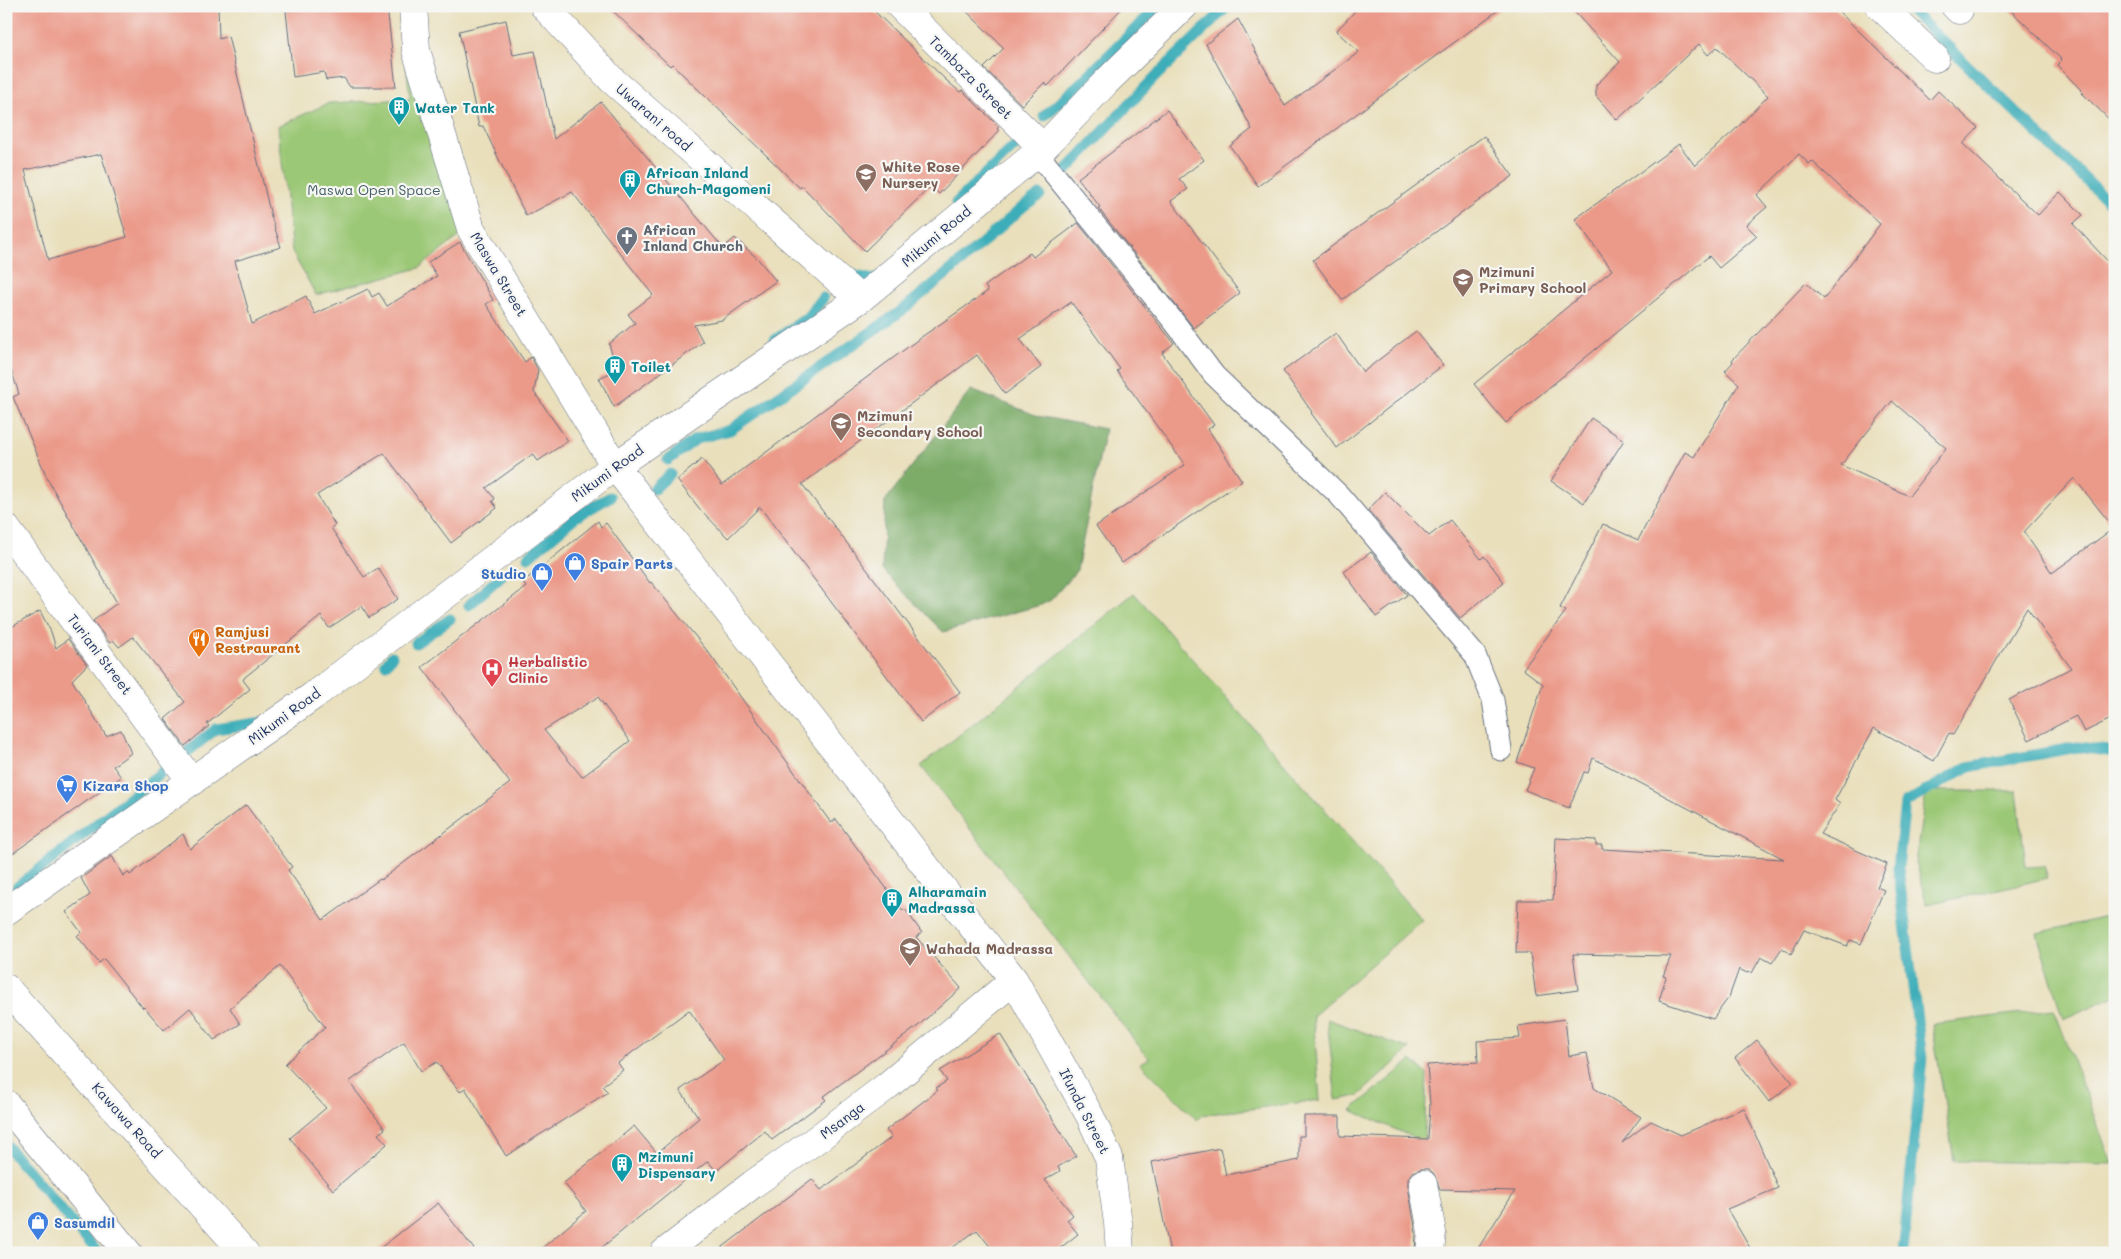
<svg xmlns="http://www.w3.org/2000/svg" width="2121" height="1259" font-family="Mali,sans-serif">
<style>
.green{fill:#9bc876;stroke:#5b7c6a}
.forest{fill:#7cac67;stroke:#4c6e62}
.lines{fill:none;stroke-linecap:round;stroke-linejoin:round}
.stream{stroke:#3eaeb9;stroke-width:11}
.building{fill:#eb9a89;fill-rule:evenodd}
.lane-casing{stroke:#636d7f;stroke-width:23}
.street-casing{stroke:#636d7f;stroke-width:29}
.primary-casing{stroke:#636d7f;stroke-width:29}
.lane{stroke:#fff;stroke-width:21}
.street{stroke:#fff;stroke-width:28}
.primary{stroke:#fff;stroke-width:28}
.labels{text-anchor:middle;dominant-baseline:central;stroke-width:4.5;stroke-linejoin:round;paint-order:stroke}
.street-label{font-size:14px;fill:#1b2f5e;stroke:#f6f6f2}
.culture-label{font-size:14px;font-weight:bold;fill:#0d838f;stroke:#f6f6f2;text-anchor:start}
.education-label{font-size:14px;font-weight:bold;fill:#785e54;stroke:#f6f6f2;text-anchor:start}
.park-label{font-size:14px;fill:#415d65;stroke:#f6f6f2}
.worship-label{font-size:14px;font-weight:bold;fill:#5b616d;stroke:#f6f6f2;text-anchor:start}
.shop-label{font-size:14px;font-weight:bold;fill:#366cbe;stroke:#f6f6f2;text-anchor:start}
.food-label{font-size:14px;font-weight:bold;fill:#c56008;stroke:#f6f6f2;text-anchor:start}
.health-label{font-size:14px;font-weight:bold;fill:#be3a42;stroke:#f6f6f2;text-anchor:start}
</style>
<rect width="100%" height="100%" fill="#f6f6f2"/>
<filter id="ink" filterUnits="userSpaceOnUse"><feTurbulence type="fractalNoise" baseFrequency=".02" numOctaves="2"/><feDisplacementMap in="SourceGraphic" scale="10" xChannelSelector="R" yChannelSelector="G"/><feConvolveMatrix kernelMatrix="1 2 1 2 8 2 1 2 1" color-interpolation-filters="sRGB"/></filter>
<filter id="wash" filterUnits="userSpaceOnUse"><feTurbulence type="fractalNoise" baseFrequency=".0096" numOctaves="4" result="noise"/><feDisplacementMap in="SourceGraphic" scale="20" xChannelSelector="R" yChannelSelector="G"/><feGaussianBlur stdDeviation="1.12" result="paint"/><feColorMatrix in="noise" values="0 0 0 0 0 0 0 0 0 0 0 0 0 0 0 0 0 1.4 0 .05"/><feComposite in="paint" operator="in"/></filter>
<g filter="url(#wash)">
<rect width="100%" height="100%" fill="#e9dfbb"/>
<path class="green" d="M405 55 474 225 419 268 316 295 292 252 278 126 329 103 410 99Z
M1134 593 1422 920 1313 1016 1320 1100 1202 1115 1197 1120 1140 1063 1149 1059 921 766Z
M1926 791H2017L2026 867 2044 866 2048 878 1927 905 1915 862Z
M2115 915V996L2063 1019 2037 933Z
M2054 1009 2112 1164 1954 1161 1932 1024Z
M1327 1019 1410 1049 1358 1096 1336 1100Z
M1412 1060 1427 1074 1424 1142 1351 1110Z"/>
<path class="forest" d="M971 390 1038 416 1105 429 1077 570 1051 600 1041 605 943 632 882 570 885 501Z"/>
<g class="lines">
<path class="stream" d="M1906 6 2115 208
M1044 116C1085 82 1120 42 1159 6
M1063 174 1157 75 1228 6
M956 203 1018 143
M853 275 874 280 877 278
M775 340 808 317 823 298
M668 460 696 439 730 430 900 312 962 261 1024 206 1040 195
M654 489 670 474
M528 557 574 518 610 497
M469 605 502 575
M416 643 450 619
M386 664 392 656
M17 887 216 729 263 722
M6 1145 98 1253
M1903 1253 1922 1059 1898 868 1905 803 1968 767 2078 747 2115 752"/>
</g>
<g id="blocks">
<path class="building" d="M6 6H104V10L136 6H218L219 39 228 36 271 216 281 247 235 261 252 324 306 296 315 314 368 289 372 297 379 293 387 306 437 276 428 262 460 242 493 300 486 304 525 362 531 357 538 370 534 392 568 441 538 461 533 454 486 488 495 499 492 501 497 508 451 543 384 453 317 495 335 525 331 528 364 577 378 568 398 599 369 618 362 606 329 628 321 616 245 677 243 680 250 689 207 724 209 726 185 746 165 719 185 702 133 637 119 647 113 640 110 643 93 621 117 603 48 480 13 397 19 394 6 354ZM101 154 127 237 48 260 25 170Z
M320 6H387L396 87H350L344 78 326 80 324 72 293 77 286 11Z
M608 6H869L946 80 960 92 962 90 999 127 997 129 999 131 939 194 931 186 865 251 802 186 800 188 672 64 670 66Z
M961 6H1124L1048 86 1044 83 1022 105 984 68 1004 48Z
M1360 6H1504L1258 186 1230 146 1252 129 1206 44 1238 19 1285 106 1359 52 1336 31Z
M1569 6H1833L1930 100 1938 91 1978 128 1963 144 2038 215 2060 192 2083 215 2073 224 2115 269V717L2084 732 2076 716 2029 740 2009 700 2071 668 2027 608 1953 735 1949 733 1934 761 1874 728 1835 800 1840 804 1820 834 1887 864 1877 887 1884 890 1861 944 1850 940 1847 946 1804 930 1791 954 1782 948 1772 963 1761 957 1752 973 1749 971 1747 973 1739 969 1729 997 1713 1019 1659 1001 1666 977 1663 976 1671 956 1573 954 1578 990 1536 996 1530 953H1516L1518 900H1553L1556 838 1596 840V845H1602V849L1784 859 1593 758 1588 773 1584 772 1569 808 1525 790 1534 768 1517 762 1543 684 1523 669 1566 611 1560 608 1603 524 1638 540 1685 452 1694 457 1739 384 1725 371 1733 362 1732 360 1806 283 1824 299 1880 224 1812 161 1809 164 1799 154 1757 195 1767 207 1746 225 1757 236 1719 268 1709 256 1506 423 1474 384 1612 270 1575 219 1679 144 1695 166 1738 127 1768 96 1717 47 1708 55 1699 44 1617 120 1596 96V85L1620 62ZM1892 401 1946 448 1909 496 1841 465ZM2074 478 2114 528 2052 573 2024 532Z
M2006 6H2115V125L2081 92 2082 91 2057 65 2062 60Z
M506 20 513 55 535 51 554 139 601 102 723 248 735 238 758 259 776 281 722 320 694 325 703 342 614 407 599 378 617 370 609 344 635 323 628 314 653 295 572 192 526 216 483 126 479 127 459 31Z
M1167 110 1204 160 1179 179 1188 189 1171 201 1240 293 1194 328 1098 208 1100 207 1078 178Z
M1484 136 1513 176 1342 300 1313 260Z
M1078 223 1174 343 1162 353 1214 425 1208 429 1242 481 1122 563 1096 526 1185 465 1117 371 1120 369 1071 302 1020 339 1041 367 1005 394 977 355 802 484 960 692 921 722 760 507 728 538 699 508 677 480 702 459 722 485 920 338 988 291 985 286 1030 253 1033 257Z
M1416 331 1443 365 1337 448 1311 413 1312 412 1283 371 1336 333 1363 372Z
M1591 418 1624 440 1584 503 1551 481Z
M1385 492 1429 536 1450 520 1481 559 1484 556 1504 582 1460 618 1368 510Z
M598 521 601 527 606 523 650 583 651 582 709 653 831 823 836 819 903 911 905 909 922 933 916 937 961 988 918 1026 823 1097 826 1100 772 1140 765 1131 716 1171 708 1161 595 1253H536L586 1211 564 1183 634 1126 657 1153 699 1118 680 1090 724 1060 689 1010 618 1063 623 1070 602 1086 608 1092 506 1156 465 1088 460 1092 437 1062 421 1071 404 1042 349 1082 385 1129 378 1134 387 1144 333 1190 290 1138 326 1108 285 1064 325 1027 280 966 230 1008 240 1024 214 1040 190 1008 164 1030 144 1007 143 1008 104 959 99 963 77 936 81 932 66 912 90 895 81 878 112 856 123 876 128 872 130 875 183 834 190 849 246 805 292 867 288 870 323 920 380 879 381 880 510 783 422 667 526 587 523 582ZM598 697 630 741 582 777 544 730Z
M1371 552 1407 595 1376 617 1344 572Z
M40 611 51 632 56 648 68 639 87 665 72 680 106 736 121 730 131 753 113 766 121 777 6 858V630Z
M1565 1019 1569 1056 1587 1053 1594 1088 1641 1117 1622 1143 1651 1121 1681 1135 1744 1108 1778 1188 1727 1209 1753 1253H1475L1515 1191 1440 1189 1434 1174 1429 1169H1421L1412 1172 1408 1178V1186L1416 1233 1415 1253H1170L1152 1162 1220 1148 1226 1175 1299 1160V1136H1304V1116H1340V1136L1428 1139 1430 1105 1427 1065 1478 1062 1477 1041 1520 1038 1518 1026Z
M1000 1034 1076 1156 1058 1167 1060 1171 1045 1180 1073 1215 1067 1220 1078 1234 1054 1253H995L977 1230 945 1253H715L812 1179 821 1190 892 1137 886 1130 938 1090 936 1088 947 1081 940 1071Z
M1757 1040 1793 1083 1769 1102 1735 1058Z
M438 1203 477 1253H374Z"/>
</g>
</g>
<g filter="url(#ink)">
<use href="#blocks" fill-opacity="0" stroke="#636d7f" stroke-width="1"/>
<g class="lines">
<g class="lane-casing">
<path id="lane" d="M1037 153 1175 323 1214 375 1339 495 1475 655 1493 700 1501 750"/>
</g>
<g class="street-casing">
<path id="street" d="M413 6 416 50 471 229 615 466 1014 980 1090 1116 1109 1158 1118 1223 1120 1253
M544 6 612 80 860 299
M900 6 1043 148
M1880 6 1935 58
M1955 6 1959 10
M6 528 192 782
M6 911 313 696 615 466 860 299 1043 148 1106 82 1184 6
M1423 1184 1432 1232 1430 1253
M664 1253 753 1184 817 1139 887 1086 1014 980"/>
</g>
<g class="primary-casing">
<path id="primary" d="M6 988 245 1253
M6 1104 128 1253"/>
</g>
<use href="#lane" class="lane"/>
<use href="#street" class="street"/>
<use href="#primary" class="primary"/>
</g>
</g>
<defs>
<g id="building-pin" transform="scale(1.125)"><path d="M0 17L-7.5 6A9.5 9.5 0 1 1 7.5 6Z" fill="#0f9aa8" stroke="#f6f6f2"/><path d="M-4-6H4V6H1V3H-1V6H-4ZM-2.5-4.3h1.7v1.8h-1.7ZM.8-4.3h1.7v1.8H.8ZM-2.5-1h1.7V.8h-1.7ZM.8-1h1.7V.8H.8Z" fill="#fff"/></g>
<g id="school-pin" transform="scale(1.125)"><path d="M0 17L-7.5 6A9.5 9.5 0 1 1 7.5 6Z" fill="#8d6e63" stroke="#f6f6f2"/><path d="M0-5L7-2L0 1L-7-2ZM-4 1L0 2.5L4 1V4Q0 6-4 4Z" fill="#fff"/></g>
<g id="church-pin" transform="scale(1.125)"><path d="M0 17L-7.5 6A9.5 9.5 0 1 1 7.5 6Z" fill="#6b7280" stroke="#f6f6f2"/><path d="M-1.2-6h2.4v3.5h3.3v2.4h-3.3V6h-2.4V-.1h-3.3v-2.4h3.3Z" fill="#fff"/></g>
<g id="shop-pin" transform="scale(1.125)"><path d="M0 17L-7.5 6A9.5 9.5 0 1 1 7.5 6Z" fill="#3f7fe0" stroke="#f6f6f2"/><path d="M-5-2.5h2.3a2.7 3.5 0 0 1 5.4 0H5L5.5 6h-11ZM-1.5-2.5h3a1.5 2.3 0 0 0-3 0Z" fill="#fff"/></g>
<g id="restaurant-pin" transform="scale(1.125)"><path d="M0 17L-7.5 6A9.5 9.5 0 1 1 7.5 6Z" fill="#e8710a" stroke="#f6f6f2"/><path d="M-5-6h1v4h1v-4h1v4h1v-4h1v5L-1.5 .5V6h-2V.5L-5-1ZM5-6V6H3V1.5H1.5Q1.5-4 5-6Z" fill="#fff"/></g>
<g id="hospital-pin" transform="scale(1.125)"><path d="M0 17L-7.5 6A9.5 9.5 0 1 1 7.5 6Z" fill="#e0444e" stroke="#f6f6f2"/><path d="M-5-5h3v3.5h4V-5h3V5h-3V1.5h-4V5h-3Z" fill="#fff"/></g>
<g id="supermarket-pin" transform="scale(1.125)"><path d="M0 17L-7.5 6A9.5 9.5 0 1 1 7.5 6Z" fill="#3f7fe0" stroke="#f6f6f2"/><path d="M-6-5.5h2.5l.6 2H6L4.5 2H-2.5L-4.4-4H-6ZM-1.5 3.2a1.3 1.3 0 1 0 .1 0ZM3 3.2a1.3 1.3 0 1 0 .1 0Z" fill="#fff"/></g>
</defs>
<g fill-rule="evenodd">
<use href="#building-pin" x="399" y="107"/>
<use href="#school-pin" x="866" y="174"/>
<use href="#building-pin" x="630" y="180"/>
<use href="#church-pin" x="627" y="237"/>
<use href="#school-pin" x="1463" y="279"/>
<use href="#building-pin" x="615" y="366"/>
<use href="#school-pin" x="841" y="423"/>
<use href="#shop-pin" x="575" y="563"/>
<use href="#shop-pin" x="542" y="573"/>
<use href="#restaurant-pin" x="199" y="639"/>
<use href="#hospital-pin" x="492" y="669"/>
<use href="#supermarket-pin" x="67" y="785"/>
<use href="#building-pin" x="892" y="899"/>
<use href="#school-pin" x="910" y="948"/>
<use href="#building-pin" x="622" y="1164"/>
<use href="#shop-pin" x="38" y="1222"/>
</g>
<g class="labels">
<g class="street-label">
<text transform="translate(971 77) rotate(45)">Tambaza Street</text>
<text transform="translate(654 117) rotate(41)">Uwarani road</text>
<text transform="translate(936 236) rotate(-40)">Mikumi Road</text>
<text transform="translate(499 274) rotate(59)">Maswa Street</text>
<text transform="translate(607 473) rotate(-36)">Mikumi Road</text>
<text transform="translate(100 654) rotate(53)">Turiani Street</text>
<text transform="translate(284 716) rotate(-36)">Mikumi Road</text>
<text transform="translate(1085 1111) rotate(63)">Ifunda Street</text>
<text transform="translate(127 1120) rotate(48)">Kawawa Road</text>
<text transform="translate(842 1120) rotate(-37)">Msanga</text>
</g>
<g class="culture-label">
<text x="415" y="107">Water Tank</text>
<text x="646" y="172">African Inland<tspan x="646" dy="16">Church-Magomeni</tspan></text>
<text x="631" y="366">Toilet</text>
<text x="908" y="891">Alharamain<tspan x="908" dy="16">Madrassa</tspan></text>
<text x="638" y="1156">Mzimuni<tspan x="638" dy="16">Dispensary</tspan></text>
</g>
<g class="education-label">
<text x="882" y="166">White Rose<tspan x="882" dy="16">Nursery</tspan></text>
<text x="1479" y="271">Mzimuni<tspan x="1479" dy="16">Primary School</tspan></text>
<text x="857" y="415">Mzimuni<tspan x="857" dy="16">Secondary School</tspan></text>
<text x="926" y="948">Wahada Madrassa</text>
</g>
<g class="park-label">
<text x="374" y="189">Maswa Open Space</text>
</g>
<g class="worship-label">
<text x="643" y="229">African<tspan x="643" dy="16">Inland Church</tspan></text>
</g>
<g class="shop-label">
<text x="591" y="563">Spair Parts</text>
<text x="526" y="573" text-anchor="end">Studio</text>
<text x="83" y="785">Kizara Shop</text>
<text x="54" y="1222">Sasumdil</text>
</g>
<g class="food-label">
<text x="215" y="631">Ramjusi<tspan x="215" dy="16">Restraurant</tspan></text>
</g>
<g class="health-label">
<text x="508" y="661">Herbalistic<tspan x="508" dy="16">Clinic</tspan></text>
</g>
</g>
<rect width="2121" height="1259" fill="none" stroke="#f6f6f2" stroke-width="25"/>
</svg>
